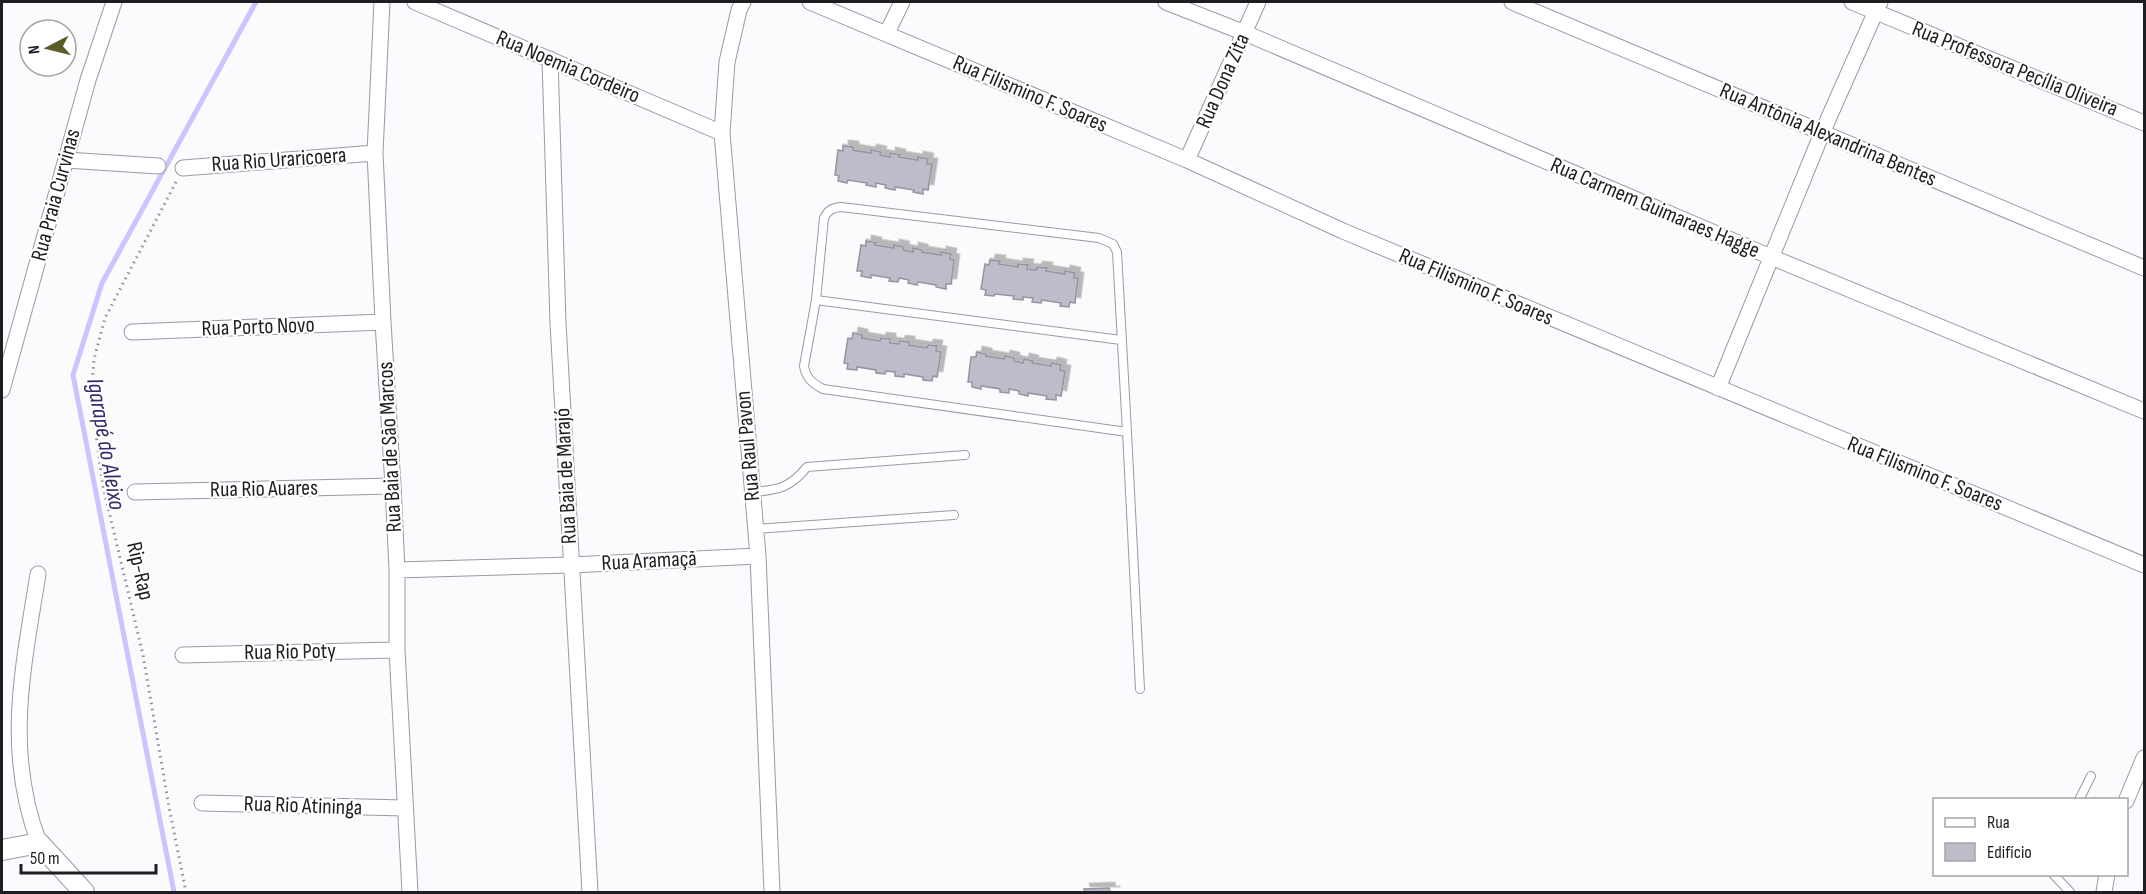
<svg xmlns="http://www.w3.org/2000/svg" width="2146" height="894" font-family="'Sofia Sans Condensed',sans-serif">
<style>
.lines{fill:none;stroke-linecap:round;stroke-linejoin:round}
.stream{stroke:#cac5ff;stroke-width:5}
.building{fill:#bdbcc9;stroke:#9594a1;stroke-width:1.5;filter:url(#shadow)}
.service-casing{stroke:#9a99a6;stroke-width:10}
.minor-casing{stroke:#9a99a6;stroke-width:17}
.tertiary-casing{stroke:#9a99a6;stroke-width:22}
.path{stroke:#8f8f92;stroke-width:3;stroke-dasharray:1.5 4.5;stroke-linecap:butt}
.service{stroke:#fff;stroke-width:8}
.minor{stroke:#fff;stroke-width:15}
.tertiary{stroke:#fff;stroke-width:20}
.labels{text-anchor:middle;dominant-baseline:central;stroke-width:4.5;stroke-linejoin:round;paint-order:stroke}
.street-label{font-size:22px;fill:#1e1d22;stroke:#fff}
.water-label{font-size:24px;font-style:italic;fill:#382a6d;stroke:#fff}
</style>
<defs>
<filter id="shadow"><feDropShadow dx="5.5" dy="-5.5" stdDeviation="0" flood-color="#0004"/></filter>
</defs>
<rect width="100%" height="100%" fill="#fbfbfd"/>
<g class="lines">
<path class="stream" d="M174 892 73 375 102 283 256 2"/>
</g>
<path class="building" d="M843 146 853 147V150L871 153V150L881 152 880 155 890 157V153L900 155 899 157 918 160V157L928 159 927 164H932L928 190 923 189V194L913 192 914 190 895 187V190L885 188 886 185 876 183V187L866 185 867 183 848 180 847 183 838 181 839 176 835 175 838 150 843 151Z
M866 241 876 243 875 245 894 248V245L904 247 903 250 913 252V248L922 250V252L941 255V252L951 254 950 259 954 260 951 284H946V289L936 287V285L918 282 917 285 908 283 909 280 899 278 898 282 889 281 890 278 871 275V278L861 276 862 271H857L861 245 866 246Z
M990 260 1000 261 999 264 1018 267V264L1028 265 1027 269 1037 270V267L1047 268 1046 271 1065 274V271L1075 273 1074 278H1078L1075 303 1070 302 1069 307 1060 306 1061 303 1042 300 1041 303 1032 302 1033 298 1023 297V300L1013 299 1014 296 995 294 994 296 985 295 986 290 981 289 985 264 989 265Z
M853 333 862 335V338L880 341 881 338 890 339V343L899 344 900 341 909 342V345L927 348 928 345 937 346 936 351 941 352 937 377 933 376 932 381 923 380V377L904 374V377L895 376V372L886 371 885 374 876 373V370L857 367V370L847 369 848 364 844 363 848 338 852 339Z
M977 352 986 354V356L1004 359 1005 356 1014 358V361L1023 363 1024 359 1033 361 1032 363 1051 366 1052 363 1061 365 1060 370 1065 371 1061 396 1056 395V400L1046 399 1047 396 1028 393V396L1019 394V391L1009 389V393L1000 392V389L981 386V389L972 387V382H968L971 357H976Z
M1109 888 1110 892H1115H1085L1084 889Z"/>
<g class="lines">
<g class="service-casing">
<path id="service" d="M816 300 1121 340
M1127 432 1117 252 1113 244 1099 238 841 207C832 208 828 210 824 218L816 300 804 366C806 378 812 383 823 389L1127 432 1140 689
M753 492C778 490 790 488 807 467L965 455
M756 529 954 515
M2079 800 2091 776
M2053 874 2070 892"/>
</g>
<g class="minor-casing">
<path id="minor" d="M382 2 375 153 383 322 393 486 397 570V650L410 892
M415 2 722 133
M743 2 739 10 727 62 722 133 758 556 772 892
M810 2 1187 160 1343 231 2144 565
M1166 2 1245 33 1771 257 2144 411
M1512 2 2144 268
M1852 2 2144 123
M887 33 902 2
M550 59 558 323 590 892
M66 160 158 166
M1187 160 1258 2
M183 168 375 153
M132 332 383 322
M1718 388 1822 133 1880 2
M2 390 88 80 114 2
M135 492 393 486
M397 570 571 565 758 556
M38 574C23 669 4 750 39 843
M183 655 397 650
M2126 801 2144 758
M202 803 404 808
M2104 892 2107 874"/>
</g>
<g class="tertiary-casing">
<path id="tertiary" d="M2 850 39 843 84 892"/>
</g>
<path class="path" d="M176 182 105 318 94 359 91 398 103 486 143 655 169 807 186 892"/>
<use href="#service" class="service"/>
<use href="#minor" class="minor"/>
<use href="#tertiary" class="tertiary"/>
</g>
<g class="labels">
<g class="street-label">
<text transform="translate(568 67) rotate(23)">Rua Noemia Cordeiro</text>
<text transform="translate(2015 69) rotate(22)">Rua Professora Pecília Oliveira</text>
<text transform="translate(1223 81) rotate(-66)">Rua Dona Zita</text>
<text transform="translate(1030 94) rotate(23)">Rua Filismino F. Soares</text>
<text transform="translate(1828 135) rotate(23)">Rua Antônia Alexandrina Bentes</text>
<text transform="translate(279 160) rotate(-4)">Rua Rio Uraricoera</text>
<text transform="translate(56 195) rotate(-75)">Rua Praia Curvinas</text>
<text transform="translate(1655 208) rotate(23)">Rua Carmem Guimaraes Hagge</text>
<text transform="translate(1476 287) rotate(23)">Rua Filismino F. Soares</text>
<text transform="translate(258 327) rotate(-2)">Rua Porto Novo</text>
<text transform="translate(748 446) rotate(-95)">Rua Raul Pavon</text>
<text transform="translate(390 447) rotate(-93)">Rua Baia de São Marcos</text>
<text transform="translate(1925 474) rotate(22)">Rua Filismino F. Soares</text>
<text transform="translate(566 476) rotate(-93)">Rua Baia de Marajó</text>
<text transform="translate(264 489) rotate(-1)">Rua Rio Auares</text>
<text transform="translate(649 561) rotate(-3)">Rua Aramaçã</text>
<text transform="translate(140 571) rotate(77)">Rip-Rap</text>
<text transform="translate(290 652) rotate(-1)">Rua Rio Poty</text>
<text transform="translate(303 806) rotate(2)">Rua Rio Atininga</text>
</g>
<g class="water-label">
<text transform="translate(106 444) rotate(80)">Igarapé do Aleixo</text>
</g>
</g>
<rect width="2146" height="894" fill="none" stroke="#1e1d22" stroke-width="6"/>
<rect x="1933" y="798" width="195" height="78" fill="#ffffff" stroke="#a5a5a7" stroke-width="1.5"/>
<rect x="1945" y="818" width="30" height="9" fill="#ffffff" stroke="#a5a5a7" stroke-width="1.5"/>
<text x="1987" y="828" font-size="18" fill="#1e1d22">Rua</text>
<rect x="1945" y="843" width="30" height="18" fill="#bdbcc9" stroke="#a5a5a7" stroke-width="1.5"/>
<text x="1987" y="858" font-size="18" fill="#1e1d22">Edifício</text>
<g transform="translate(48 48) rotate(263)"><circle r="28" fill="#ffffff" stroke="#a5a5a7" stroke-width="1.5"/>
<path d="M0-4.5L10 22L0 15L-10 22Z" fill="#5c5c29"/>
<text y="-9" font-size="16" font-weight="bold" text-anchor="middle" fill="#1e1d22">N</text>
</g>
<path d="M21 864v9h135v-9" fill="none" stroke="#1e1d22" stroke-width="3"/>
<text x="30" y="864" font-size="18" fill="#1e1d22" stroke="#ffffff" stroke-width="4.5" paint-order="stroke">50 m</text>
</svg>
